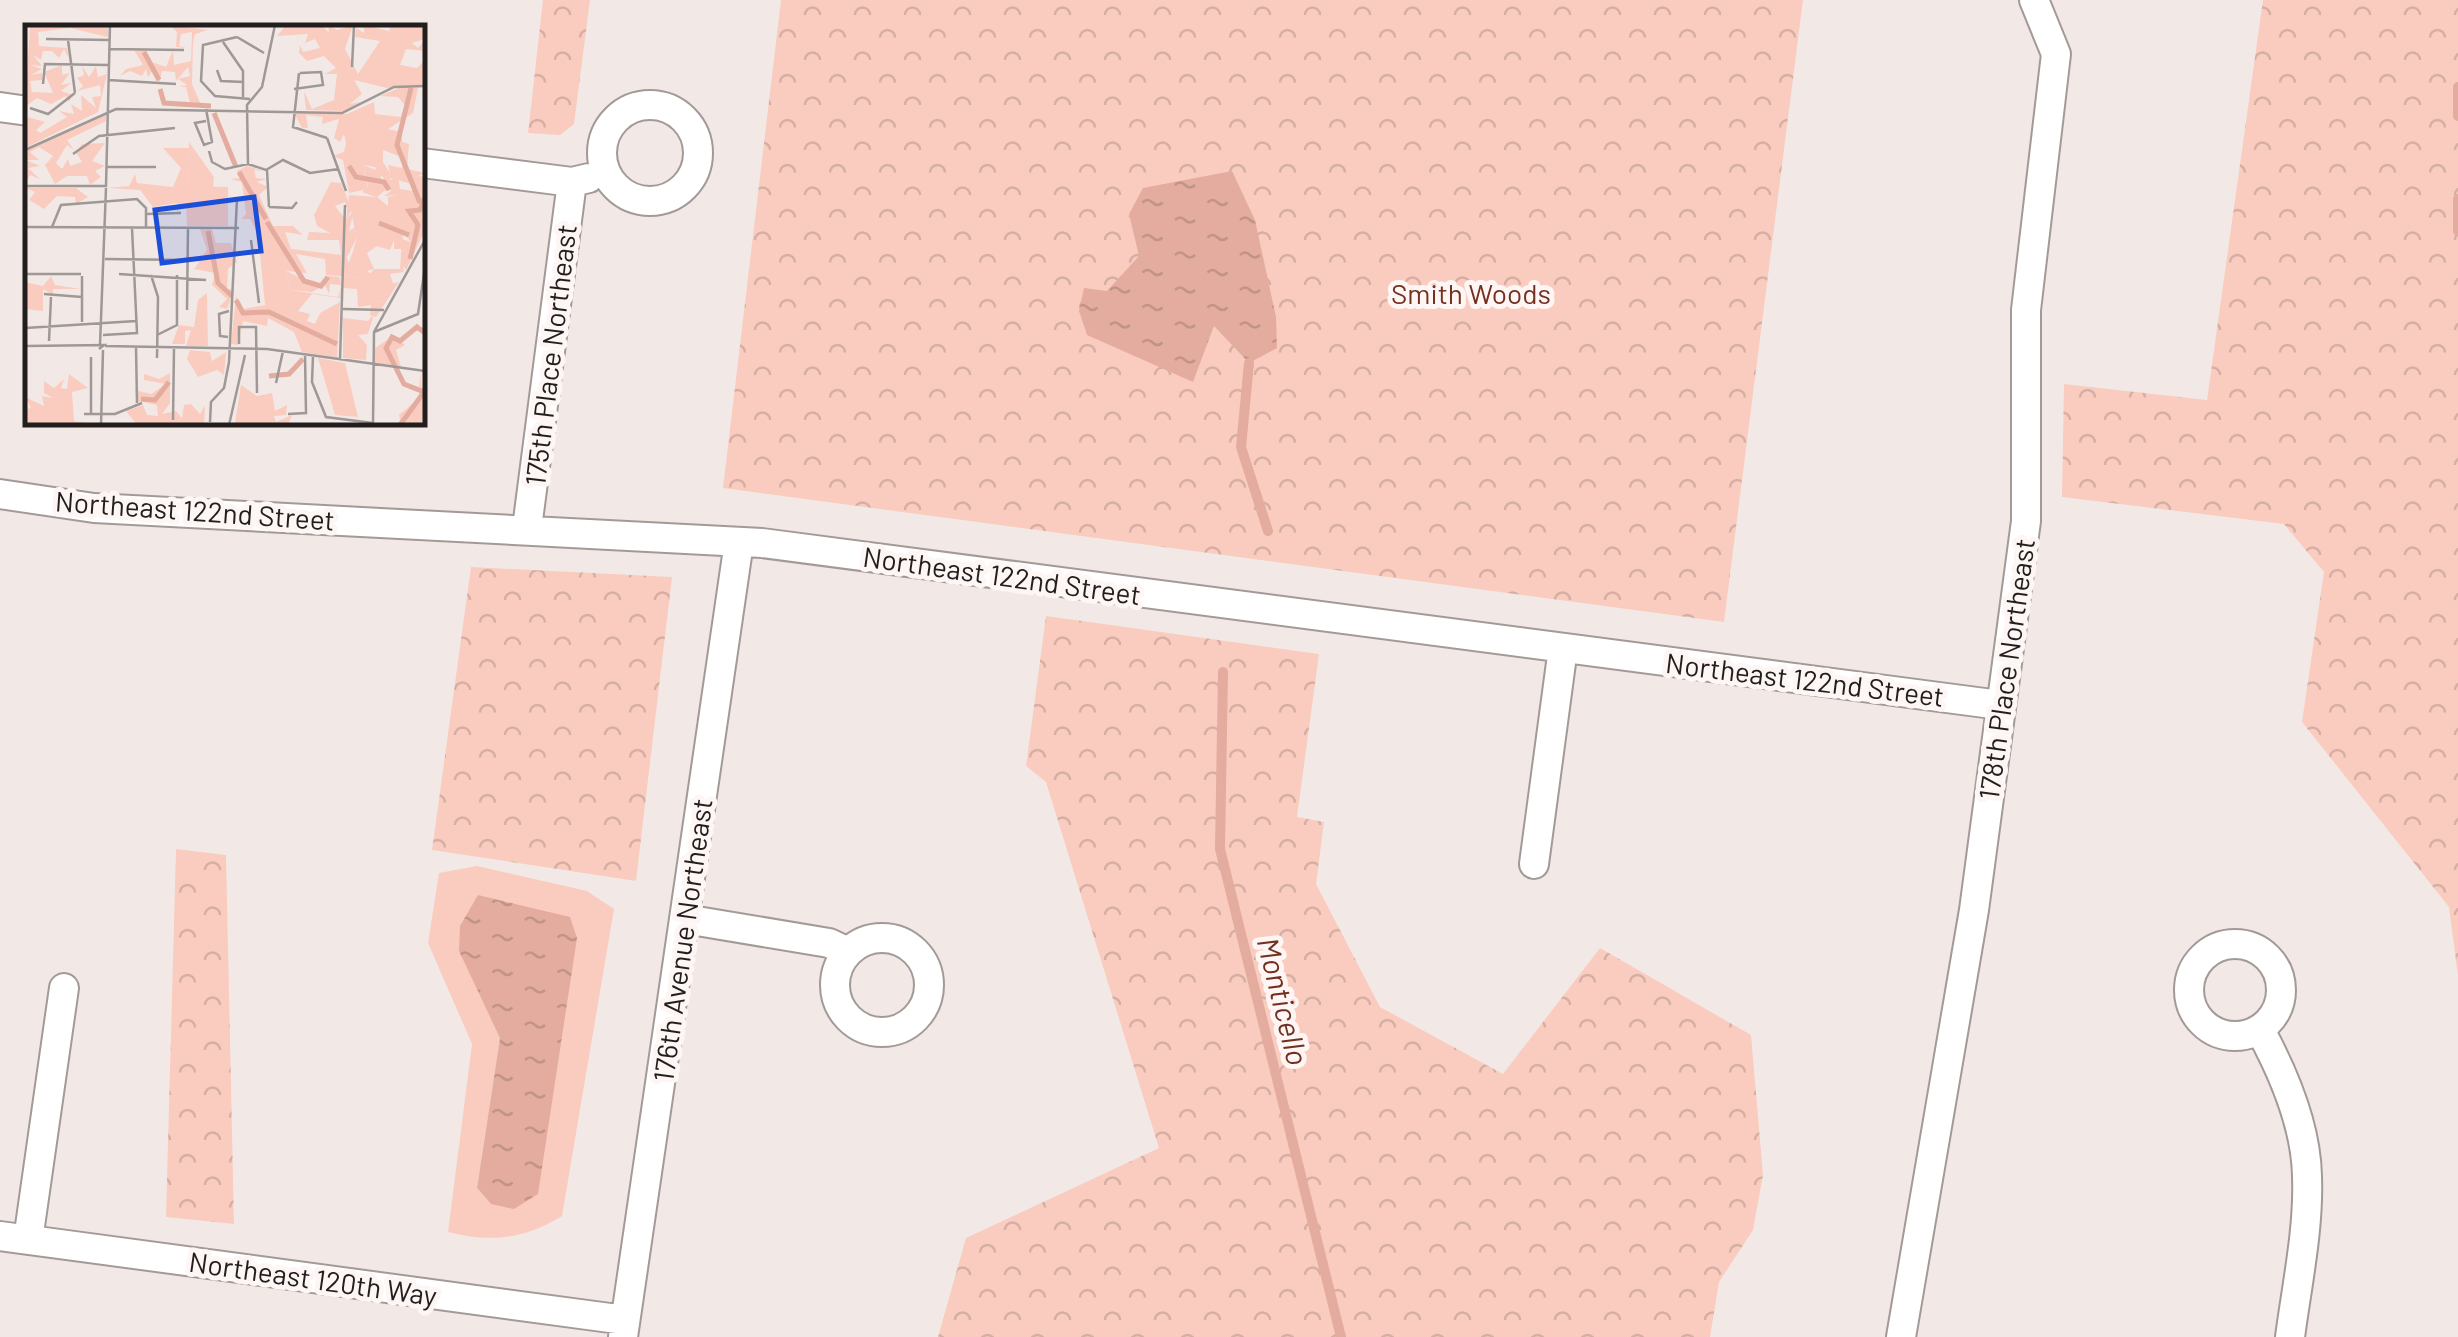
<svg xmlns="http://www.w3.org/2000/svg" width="2458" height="1337" font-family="Barlow,sans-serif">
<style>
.grass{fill:#faccbf;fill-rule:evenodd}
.forest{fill:url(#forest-crowns)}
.water{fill:url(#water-ripples)}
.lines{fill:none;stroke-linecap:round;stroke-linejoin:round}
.stream{stroke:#e3ac9e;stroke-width:10}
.minor-casing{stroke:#a39a97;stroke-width:32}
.minor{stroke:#fff;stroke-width:28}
.labels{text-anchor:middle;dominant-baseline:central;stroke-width:10;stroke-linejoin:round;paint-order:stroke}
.park-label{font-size:28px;fill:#733120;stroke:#fef6f4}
.street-label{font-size:28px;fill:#211e1d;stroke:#fef6f4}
.water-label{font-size:30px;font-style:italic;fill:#723020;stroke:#fef6f4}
.inset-river{fill:none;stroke:#e3ac9e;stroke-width:5}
.inset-road{fill:none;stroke:#9e9896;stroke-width:2.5}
.view{fill:#1d4ed8;fill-opacity:0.15;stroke:#1d4ed8;stroke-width:5}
.inset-edge{fill:none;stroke:#211e1d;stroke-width:5}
</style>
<defs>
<pattern id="forest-crowns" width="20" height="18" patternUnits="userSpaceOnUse" patternTransform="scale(2.5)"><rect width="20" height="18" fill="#faccbf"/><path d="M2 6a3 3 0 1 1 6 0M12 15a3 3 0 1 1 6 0" fill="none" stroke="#d6afa4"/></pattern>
<pattern id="water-ripples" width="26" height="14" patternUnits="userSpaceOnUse" patternTransform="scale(2.5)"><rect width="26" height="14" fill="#e3ac9e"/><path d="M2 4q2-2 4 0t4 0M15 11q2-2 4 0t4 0" fill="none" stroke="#c29488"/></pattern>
</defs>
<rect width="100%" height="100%" fill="#f2e9e6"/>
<path class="grass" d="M477 866 587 891 614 909 562 1216C525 1239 490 1243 448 1232L472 1044 428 943 439 873ZM500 1038 491 1204 477 1188Z"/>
<path class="forest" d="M543 0H590L574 124 560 135 528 133Z
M781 0H1803L1724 622 723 488Z
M2263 0H2458V976L2449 907 2302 722 2324 572 2284 524 2062 497 2064 384 2207 400Z
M471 567 672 577 636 881 432 850Z
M1046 616 1319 654 1297 817 1324 822 1316 884 1380 1007 1503 1074 1600 948 1751 1035 1763 1175 1753 1230 1719 1282 1710 1337H938L966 1238 1159 1148 1046 782 1026 766Z
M176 849 226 855 234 1224 166 1217Z"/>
<path class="water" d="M1232 171 1255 220 1276 317 1277 348 1249 363 1214 326 1193 382 1087 335 1079 311 1084 288 1107 291 1139 256 1129 214 1143 188Z
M478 895 570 917 577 938 538 1194 514 1209 491 1204 477 1188 500 1038 459 951 460 926Z"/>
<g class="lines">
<path class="stream" d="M2458 87V116
M2458 199V231
M1249 363 1241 447 1268 531
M1223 672 1220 849 1341 1337"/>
<g class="minor-casing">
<path id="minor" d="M602 153a48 48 0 1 1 96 0a48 48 0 1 1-96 0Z
M0 107 28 111
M422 163 572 182 589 178
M0 494 94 508 762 543 2000 705
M527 528 572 182
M1534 864 1563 648
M685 919 829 943 848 952
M835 985a47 47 0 1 1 94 0a47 47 0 1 1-94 0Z
M2189 990a46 46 0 1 1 92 0a46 46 0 1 1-92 0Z
M2260 1030C2284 1074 2306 1125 2307 1176 2309 1229 2297 1284 2290 1337
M0 1236 625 1320
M28 1240 64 988
M623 1337 739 542
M1901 1337 1974 910 2026 521V310L2056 54 2034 0"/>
</g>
<use href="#minor" class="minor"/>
</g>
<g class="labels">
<g class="park-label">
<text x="1471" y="293">Smith Woods</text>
</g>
<g class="street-label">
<text transform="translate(550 355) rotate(-83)">175th Place Northeast</text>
<text transform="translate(195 510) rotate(4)">Northeast 122nd Street</text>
<text transform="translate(1002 575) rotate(8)">Northeast 122nd Street</text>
<text transform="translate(2006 669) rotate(-82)">178th Place Northeast</text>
<text transform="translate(1805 679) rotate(7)">Northeast 122nd Street</text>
<text transform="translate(682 940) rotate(-82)">176th Avenue Northeast</text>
<text transform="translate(313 1278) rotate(8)">Northeast 120th Way</text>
</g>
<g class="water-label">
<text transform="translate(1284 1001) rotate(76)">Monticello</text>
</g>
</g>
<g transform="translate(25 25)">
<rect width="400" height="400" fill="#f2e9e6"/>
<path d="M164 117 189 152 188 162H162ZM358 137 365 148 355 152 362 164 352 172 363 181V172L371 170 362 157 373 151 375 164 388 166 394 183 385 184 392 203 386 217 378 208 377 224H369V215L365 225 352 221 342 228 349 244 342 246 355 255 345 276 358 277 365 259 374 257 351 292 345 290 346 280 333 282 332 264 318 263 319 251 339 253 323 240 332 215 326 186 321 195 324 170 351 172 337 167 343 161 338 140 351 145 349 138ZM261 246 294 261 303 251 315 252 316 260 305 259 304 269 300 260 287 267 265 265Z" fill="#faccbf"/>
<path d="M5 0H83V12L45 3 13 7 14 21 42 23 44 33 39 24 34 33 27 26H18L16 35 8 30 17 41 5 40 17 44 6 50 17 48V55L5 56 7 67 28 68 19 47 37 40V50L45 48 36 60 46 58 36 66 48 70 44 77 41 71 26 79 12 73 0 82ZM144 0 183 5 170 9 168 18 167 59 177 82H166L161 62H154L162 60 153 54 165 51 163 42 151 56 150 47 137 46 134 59 129 43 123 52 121 44 117 51 105 46 95 51 101 44 118 40 109 25H121L124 36 141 42 148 25 149 40 166 36 167 7 156 9 154 21 162 23 151 22 152 7ZM261 0H297L304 8 303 0 312 5 328 0 320 24 333 49 355 16 330 12 331 3 339 8V0L364 6 366 0H400V14L387 18 393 23 400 15V26L381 24 375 40 392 43 400 35V60L362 63 329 55 337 69 325 79 336 77 320 86 281 85 279 66 287 84 309 75 312 49H300L311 43 299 31 282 36 274 28 275 20 278 27 295 23 290 14 280 18 283 9 252 11ZM57 41 64 52 71 41 73 52 82 49 73 87 0 123 3 92 20 97 11 105 15 108 42 92 34 86 49 89 46 79 57 86 56 70 71 83 67 72 76 71 75 60 52 66 58 61 52 53 59 50ZM376 62 393 63 388 88 363 104 377 107V117L384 119 382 144 400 148 393 151 400 152 399 207 381 245 378 241 379 247 365 249 368 258 358 277 345 276 341 270 355 255 319 251 314 215H282L284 207 305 208 292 201 289 190 306 157 316 158 324 178 322 184 320 177 310 181 321 195 329 185 324 206 333 211 322 232 325 242 342 253 349 244H375L377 214 386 217 392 208 383 186 394 183 390 160 365 153 371 170 359 171 366 166 356 149 365 148 363 140 377 143 379 133 358 125V137L349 139 355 143 338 140 343 164 324 168 318 135 308 131 319 127 321 118 319 109 315 117 309 113 314 94 297 99 298 92 281 90 283 103H277L269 88 322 89 349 77 350 89 376 92 380 80 373 72 355 71ZM81 90V96L42 115 49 125 42 120 31 138 37 144 43 134 45 141 57 137 51 127 57 119 80 118 67 136 80 141 70 146 76 152 65 160 62 151H42L30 159 20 140 28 131 14 122 5 127 14 135H1L15 141 3 143 15 154 5 150 0 160V126ZM138 123H164L162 161 203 162V201H162L161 179 152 187V178L128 182 115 165 82 163 104 161 110 149 112 158 148 162 156 143ZM222 141 238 146 229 145 231 153 242 154 232 157 243 162 234 170 248 201H268L278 210 260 207 266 224 317 230V251L301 250 300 234 271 229 282 248 261 246 265 265 313 272 316 262 315 273 287 269 273 286 285 289 282 296 290 299 295 288 315 277 312 333 277 327 269 307 243 293 242 301 218 296 213 320 206 319 211 271 218 284 240 280 233 209 225 194H216L221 189 217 157 205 154 216 153 212 146ZM0 163H51L63 172 51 179 50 172 32 171 19 184 4 175 10 167ZM175 204H187L191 218H206L212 237 203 244 202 264 209 265 202 284 194 282 202 274 187 260 190 248 169 244 182 225ZM26 251 30 260 56 264H28V270L18 264V286L0 284V257L18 261ZM182 268 183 321H161L166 305 160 306V319H147L154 300 169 302 173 275ZM349 289 343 309 333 310 342 320 341 335 318 333V293L343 296ZM369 310 380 320 371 325 376 342 350 338 349 324ZM165 325 185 327 187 336 201 327 199 350 192 345 173 352 162 334ZM293 333 320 338 333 392 310 390ZM395 347 400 400H376L374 390 394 373ZM145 348V378L137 389 151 386 157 393 159 380 166 379 175 389 180 380 179 400H112L101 386 118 380 122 390 133 391 132 380 113 376 110 365 126 369 141 359 119 355V349L134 354ZM44 349 63 363 47 367 49 396 74 400H0V384L6 383 0 372 19 381 17 371 28 373 19 368V356L29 363 39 354 36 363 42 364ZM216 360 232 371 247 368 250 386 262 380 261 390 249 391 251 397 267 390 263 400 210 398Z" fill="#faccbf"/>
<path d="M339 187 355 194 345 193 329 206 357 219 358 204 348 198H362V224L352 221 337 229 329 222 333 211 324 206 341 195Z" fill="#faccbf"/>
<path class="inset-river" d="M119 27 134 55M386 63 372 120 395 178M135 64 139 78 186 81M189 88 211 142M324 141 331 152 359 157 364 165M214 147 241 194M242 197 279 256 296 261 303 252M354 198 384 210M183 206 193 258 207 271M385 234 393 200 384 186 395 185 400 172M211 275 218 288 244 287 312 319M244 351 264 349 278 334M116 374 130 375 144 357M375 400 399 367 379 359 361 323 367 312 375 316 392 302 400 308"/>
<path class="inset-road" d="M212 12 178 20 176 56 190 71 225 74M212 12 239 28M21 14 84 15M43 15 50 68M198 17 218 46V72M84 24 159 25M327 42 329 0M192 45 196 56 219 57M274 48 268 102 302 113M83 55 151 59M18 59 20 39 84 40M269 64 298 60 296 47 275 48M5 83 23 89 50 68M181 84 187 117 179 120 170 98 181 96M302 113 321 166M0 125 91 84 317 88 369 62 400 61M184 126 187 137 200 144 223 139 241 145 258 135 285 148 314 144M48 129 74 111 150 103M223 139 222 80 237 62 250 0M81 142H131M242 145 244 182M0 161H81L85 0M244 182 267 183 272 177M121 189 156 188M0 202 214 203M27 202 36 180 112 174 121 183V203M226 215 234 278M80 234 162 235M0 249H56M94 249 181 255M126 250 133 272 132 333M19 269 57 272M318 284 359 285M162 285 163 203M57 297V251M0 303 111 296M349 307 393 289 400 242M78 310 112 308 107 203M132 310 152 300V250M203 312 195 311 194 289 204 286M24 316 26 272M214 319V302H231L232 368M75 320 81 163M0 321 79 320 74 324M80 321 242 324 400 346M111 322 112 378M288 331 287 357 301 392 348 398M66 332V389M315 334 320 180M251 358 258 326M59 389H90L117 378M263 389 281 388 280 329M148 395 149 323M185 397 186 377 199 363 204 337 212 174M76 400 78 325M204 400 220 330M348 400 349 307 400 215"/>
<path class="view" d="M229 172 236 226 137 238 130 185Z"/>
<rect width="400" height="400" class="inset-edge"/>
</g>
</svg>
